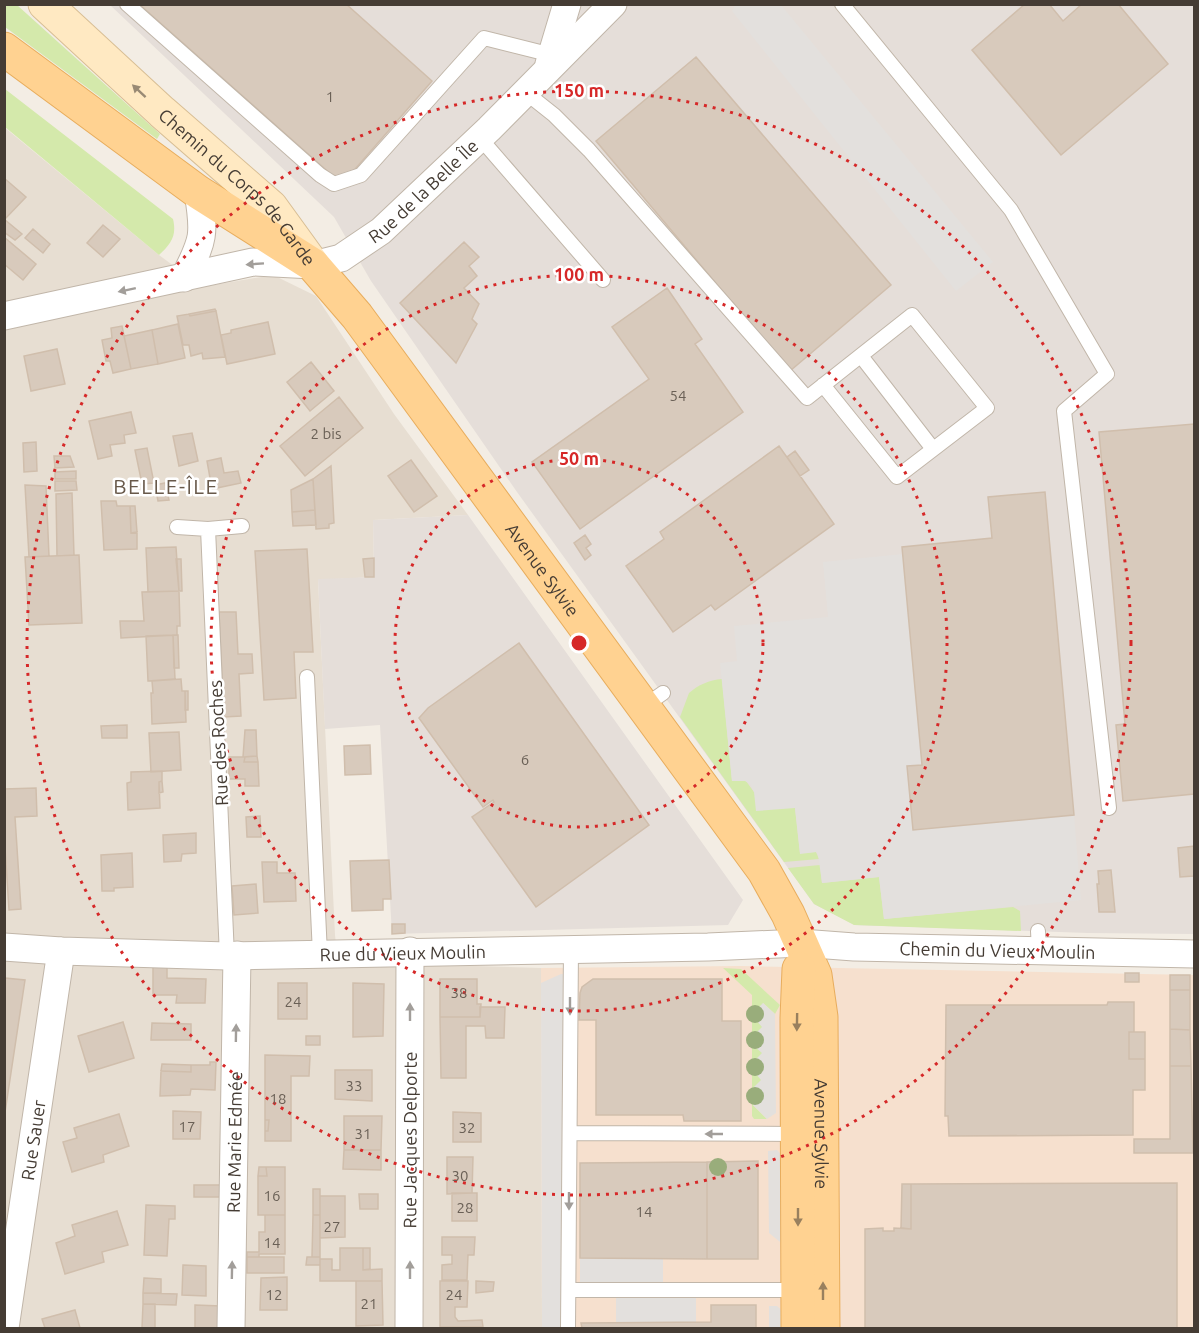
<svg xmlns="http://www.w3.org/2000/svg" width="1199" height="1333" font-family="Ubuntu,sans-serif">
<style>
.residential{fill:#e7ded2}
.commercial{fill:#f6e0ce}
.industrial{fill:#e5ded9}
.green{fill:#d4e9ab}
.parking{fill:#e3e0dd}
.building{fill:#d8cabc;stroke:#d0beac;stroke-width:1.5}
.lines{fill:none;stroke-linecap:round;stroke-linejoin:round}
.lane-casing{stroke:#c1b6a9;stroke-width:16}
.street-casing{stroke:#c1b6a9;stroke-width:29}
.secondary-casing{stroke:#d8be94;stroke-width:35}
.primary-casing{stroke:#e8ad5d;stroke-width:35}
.lane{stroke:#fff;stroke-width:14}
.street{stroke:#fff;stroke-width:27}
.secondary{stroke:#ffe9c2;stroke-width:33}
.primary{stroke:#ffd291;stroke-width:33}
.tree{fill:#99ad7b}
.oneway{fill:#998a74}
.oneway2{fill:#a29e9a}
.oneway3{fill:#99805e}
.ring{fill:none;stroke:#d62828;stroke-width:3;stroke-dasharray:3 6}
.labels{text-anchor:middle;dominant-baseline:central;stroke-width:5;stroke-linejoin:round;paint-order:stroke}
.number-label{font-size:15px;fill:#6a6056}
.street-label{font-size:18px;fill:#453c34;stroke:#fff}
.quarter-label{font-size:21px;letter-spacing:1.5px;fill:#68594a;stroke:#fff}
.centre{fill:#d62828;stroke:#fff;stroke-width:3}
.ring-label{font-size:18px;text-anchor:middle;font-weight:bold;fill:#d62828;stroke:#fff;stroke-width:5;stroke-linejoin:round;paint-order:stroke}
</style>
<rect width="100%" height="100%" fill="#f3ede4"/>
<path class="residential" d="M4 127 159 255 202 287 273 275 316 296 394 414 468 515 373 520 374 577 318 580 335 935 338 962 541 968 542 1328H5Z"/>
<path class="commercial" d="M741 966 1194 975V1328H542L541 968Z"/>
<path class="industrial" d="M110 5H1194V934L1088 933 855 925 814 904 517 492 371 281 334 217Z
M468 515 743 900 728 925 392 934 380 725 325 729 318 579 374 577 373 520Z"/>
<path class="green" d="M4 5H17L160 134 157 139 5 27Z
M5 89 173 219C177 236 171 244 159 255L5 127Z
M722 679 732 781H746L754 792 795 808 800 853 816 852 819 859 784 862 680 717 689 693C698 685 709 680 722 679Z
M820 865 822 883 879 877 884 919 1013 907 1020 911 1021 931 854 925 814 904 788 868Z
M723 968 741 969 780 1005 775 1014 763 1003 762 1097 753 1105 767 1119H754L752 1116V995Z"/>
<path class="parking" d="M736 4 781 5 993 262 956 291 732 11Z
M903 554 922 765 907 767 913 830 1074 815 1081 900 884 919 879 877 822 883 818 854 816 852 800 854 795 808 756 811 754 792 750 784 745 781H732L720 663 737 661 734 626 828 617 823 562Z
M561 974 570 975 568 1328H542L541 983Z
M763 1003 775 1014 776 1113 767 1119 753 1105 762 1097 753 1088 761 1080 755 1073 761 1066 755 1060 762 1053 755 1047 761 1041 755 1034 762 1027 756 1020 761 1014 757 1009Z
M777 1150 790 1164V1250L769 1233 768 1151Z
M580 1258 663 1259V1290H696V1322L616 1323V1290H580Z
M769 1306H777L790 1318V1328H769Z"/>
<path class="building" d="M139 4H346L432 81 342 184Z
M1025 4H1049L1063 21 1082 4H1118L1168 64 1061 155 972 50Z
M696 57 891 285 790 371 596 141Z
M4 178 26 197 6 218 4 216Z
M4 219 22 234 15 240 4 232Z
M103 225 120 239 103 257 87 243Z
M33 229 50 244 43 253 25 238Z
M4 237 36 264 23 280 4 264Z
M464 242 479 257 469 266 477 276 464 288 479 304 472 319 477 324 456 363 400 303Z
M667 288 702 339 695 344 743 412 580 529 532 462 649 379 612 327Z
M215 309 216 311 190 316 189 314Z
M216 311 225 357 203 359 202 353 191 356 189 345H183L177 316 189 314 190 316Z
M268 322 275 354 227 364 221 335 231 333V330Z
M178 324 185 358 158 364 152 330Z
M122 326 131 369 113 373 110 361H106L102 340 112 338 111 328Z
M152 330 158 364 131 369 124 336Z
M57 349 65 384 31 391 24 356Z
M311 362 334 391 310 411 287 382Z
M339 397 363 428 305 476 280 446Z
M131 412 136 433 124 435 125 443 110 445 112 456 98 459 89 421Z
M1194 424V794L1123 801 1116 725 1125 724 1099 432Z
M192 433 198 461 179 466 173 436Z
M36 442 37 471 24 472 23 443Z
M779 446 834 524 715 610 711 605 673 632 626 566 664 539 660 532Z
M147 448 154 483 142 484 135 450Z
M795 451 809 470 800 476 787 457Z
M54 456H70L74 467 55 468Z
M221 458 224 473 238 471 241 483 212 489 207 461Z
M411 460 437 496 414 512 388 476Z
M331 466 334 523 329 524V528L316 529 313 479Z
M76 471V479H55V472Z
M313 479 315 510 292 512 291 490Z
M55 481H76L77 490 55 491Z
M165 483 169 500 158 501 155 485Z
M25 485 46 486 49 556 29 557Z
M1045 492 1074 815 913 830 907 766 922 765 902 547 992 538 988 497Z
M72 493 74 555 57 556 56 494Z
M101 501H116L117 506H130L131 533 137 532V549L104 550Z
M130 506H135L137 532 131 533Z
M315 510 316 525 293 526 292 512Z
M585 535 591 544 586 548 591 555 585 560 574 543Z
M176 547 179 591 148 592 146 548Z
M307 549 313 652H294L296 698 264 700 255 551Z
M79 555 82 623 29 625 25 557Z
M374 558V577H365L363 559Z
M176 559H181L182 591H179Z
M179 591 180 626H177V635L121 638 120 621H144L142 592Z
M219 612H236L238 654H252L253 673 239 674 241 716 224 717Z
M173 635 175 679 148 681 146 636Z
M173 635H178L179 668H174Z
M519 643 649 825 536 907 472 817 494 802 493 800 483 807 419 718 428 708Z
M181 679 182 691H185L186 722 152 724 151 693H153L152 681Z
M185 691H188V710H185Z
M127 725V738H102L101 726Z
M245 730H256L257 756 243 757Z
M179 732 181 770 151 772 149 733Z
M370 745 371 774 345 775 344 746Z
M257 756 258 762H244L245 757Z
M229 757H245L244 762H258L259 786H245V779H229Z
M162 771V781L159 782 160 808 128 810 127 783 131 782V772Z
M162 781 163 792 159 793V782Z
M36 788 37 816 15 817 21 909 9 910 4 832V789Z
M260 816 261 837H247L246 817Z
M196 833V853L182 854 181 861 164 862 163 835Z
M1194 846V876L1180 877 1178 848Z
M132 853 133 887 114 888V891H102L101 855Z
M389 860 391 899H383V910L352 911 350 861Z
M262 862H277V873H295L296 901 264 902Z
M1111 870 1115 912H1099L1097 884H1099L1098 871Z
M256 884 258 913 234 915 232 886Z
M392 924H405V933L392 934Z
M153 967H167V978L206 979 205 1003H176L177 995H153Z
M1125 973H1139V982H1125Z
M1170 975H1190V990H1170Z
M5 978 25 980 4 1119V983Z
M440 979H477V1004H481L480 1017H440Z
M593 979H722V1021H741V1121H684L683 1115H596V1020H579L580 993 582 987Z
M278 983H307V1019H278Z
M353 983 384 984 383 1036 353 1037Z
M1170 990H1190V1030L1170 1029Z
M1108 1002H1134V1032H1129V1059H1145V1090H1133V1135L949 1136 948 1116H945L946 1005H1107Z
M480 1007H505L504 1038H486L485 1026H466V1078H441L440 1017H480Z
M123 1022 134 1058 89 1072 78 1036Z
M152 1023 191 1024V1040H151Z
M1170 1029 1190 1030 1191 1066H1170Z
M1129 1032H1145V1059H1129Z
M306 1036H320V1045H306Z
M265 1055 310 1056 309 1076H291V1141H265V1131H268L269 1120H265Z
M210 1062H216L215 1090 191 1089 190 1095 160 1096 161 1071 191 1072V1065H210Z
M162 1064 191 1065V1072L161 1071Z
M1170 1066H1191L1193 1153H1134V1139H1170Z
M335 1070H372V1101L335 1099Z
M173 1111 201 1112 200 1139H173Z
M453 1112 481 1113V1142H453Z
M119 1114 129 1146 103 1155 104 1162 72 1172 63 1142 77 1138 74 1128Z
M344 1116H382L381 1150H344Z
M265 1120H269L268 1131H265Z
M344 1150H381V1170L343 1169Z
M447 1157H473L472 1193 447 1194Z
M758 1161V1259H707V1162Z
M707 1162V1259L580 1258V1163Z
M259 1167H266L267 1176H258Z
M266 1167H285V1215H258V1176H267Z
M1177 1183V1328H865V1229L883 1228V1231H894V1228L911 1229V1184Z
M902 1184H911V1229L901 1228Z
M194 1185H222V1197H194Z
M313 1189H320V1215H313Z
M452 1193H477V1221H452Z
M359 1194H378V1209H360Z
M320 1196H345V1237L320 1238Z
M146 1205 175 1206V1219H169L167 1256 144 1255Z
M117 1211 128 1245 102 1252 104 1262 65 1274 56 1243 75 1236 72 1225Z
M265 1215H285V1254H259V1257H247V1252H259V1232H265Z
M313 1215H320V1257H312Z
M442 1237H475L474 1255H468L467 1280H442V1265L452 1264V1255H442Z
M340 1248H363V1270L382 1269V1281H320V1259H332V1270H340Z
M363 1248H370V1269L363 1270Z
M247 1257H284V1273H247Z
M307 1257H320V1265H306Z
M183 1265 206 1266V1296L182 1295Z
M287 1277V1310H260L261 1278Z
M144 1278 161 1279V1293H143Z
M356 1281H382L383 1325 356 1326Z
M440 1281H468L467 1307H455V1317L458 1321 482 1320 483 1327H440Z
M476 1281 494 1282 493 1291 476 1293Z
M143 1293 177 1294 176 1305 143 1304Z
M143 1304H155V1328H142Z
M195 1305 221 1306 220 1328H195Z
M711 1305H756V1328H582L581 1323 711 1322Z
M75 1310 80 1328H45L42 1319Z"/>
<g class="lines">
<g class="lane-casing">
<path id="lane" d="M127 4 320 175 334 184 361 175 484 38 552 55
M842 4 1011 210 1107 374 1064 411 1109 808
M525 92 554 115 589 150 807 398 912 315 987 408 897 477 823 385
M480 138 603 280
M861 356 933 449
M177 527 208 529 242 526
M208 529 227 956
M307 677 320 954
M643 707 663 693
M1038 931 1039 950
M570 1133 798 1134
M569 1290H798
M568 1328 571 948"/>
</g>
<g class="street-casing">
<g id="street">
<path d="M549 64 567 4"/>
<path d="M184 278C204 240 205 234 198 192"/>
<path id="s1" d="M4 316 253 262 313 265 341 258 381 231 489 129 613 4"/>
<path id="s2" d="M4 947 61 951 227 956 708 947 801 943 854 947 1194 954"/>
<path id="s3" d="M5 1328 61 951"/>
<path id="s4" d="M231 1328 237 955"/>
<path id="s5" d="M409 1328 410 951"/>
</g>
</g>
<g class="secondary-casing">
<g id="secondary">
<path id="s6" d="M45 4 162 112 271 207 313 265"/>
</g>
</g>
<g class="primary-casing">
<g id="primary">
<path id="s7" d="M4 49 198 192 313 265 357 316 764 871 788 914 815 975 821 1017 823 1328"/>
<path d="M798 1328 797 1018 799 969"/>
</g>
</g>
<use href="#lane" class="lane"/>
<use href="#street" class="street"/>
<use href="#secondary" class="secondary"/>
<use href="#primary" class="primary"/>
</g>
<g class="tree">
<circle cx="755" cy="1014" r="9"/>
<circle cx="755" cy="1040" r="9"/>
<circle cx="755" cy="1067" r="9"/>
<circle cx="755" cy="1096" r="9"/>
<circle cx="718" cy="1167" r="9"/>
</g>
<defs><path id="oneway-solid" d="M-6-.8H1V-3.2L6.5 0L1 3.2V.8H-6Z" transform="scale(1.5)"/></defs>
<use class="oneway" href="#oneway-solid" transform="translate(139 91) rotate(-137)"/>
<g class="oneway2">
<use href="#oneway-solid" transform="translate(255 264) rotate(176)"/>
<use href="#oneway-solid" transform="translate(127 290) rotate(168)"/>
<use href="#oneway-solid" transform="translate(570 1006) rotate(90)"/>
<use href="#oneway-solid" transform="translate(410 1012) rotate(-90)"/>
<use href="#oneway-solid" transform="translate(236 1033) rotate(-89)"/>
<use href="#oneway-solid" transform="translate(714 1134) rotate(-180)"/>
<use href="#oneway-solid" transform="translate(569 1201) rotate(90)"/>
<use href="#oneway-solid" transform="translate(232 1270) rotate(-89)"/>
<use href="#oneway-solid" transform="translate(410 1270) rotate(-90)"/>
</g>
<g class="oneway3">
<use href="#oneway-solid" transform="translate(797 1022) rotate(91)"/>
<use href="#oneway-solid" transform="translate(798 1217) rotate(90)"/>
<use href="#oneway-solid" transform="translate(823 1291) rotate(-90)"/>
</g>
<g class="ring">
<circle cx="579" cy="643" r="184"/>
<circle cx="579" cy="643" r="368"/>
<circle cx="579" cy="643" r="552"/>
</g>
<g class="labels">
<g class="number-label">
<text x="330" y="96">1</text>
<text x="678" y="395">54</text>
<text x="326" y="433">2 bis</text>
<text x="525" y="759">6</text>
<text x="459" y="992">38</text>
<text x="293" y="1001">24</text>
<text x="354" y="1085">33</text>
<text x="278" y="1098">18</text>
<text x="187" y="1126">17</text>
<text x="467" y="1127">32</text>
<text x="363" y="1133">31</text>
<text x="460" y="1175">30</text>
<text x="272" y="1195">16</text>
<text x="465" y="1207">28</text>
<text x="644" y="1211">14</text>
<text x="332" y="1226">27</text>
<text x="272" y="1242">14</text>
<text x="274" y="1294">12</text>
<text x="454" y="1294">24</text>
<text x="369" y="1303">21</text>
</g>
<g class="street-label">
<text stroke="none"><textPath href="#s6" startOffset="266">Chemin du Corps de Garde</textPath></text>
<text stroke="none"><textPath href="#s1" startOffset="450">Rue de la Belle Île</textPath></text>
<text stroke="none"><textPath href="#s7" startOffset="759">Avenue Sylvie</textPath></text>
<text transform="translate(218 743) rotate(-93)">Rue des Roches</text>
<text stroke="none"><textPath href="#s2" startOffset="994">Chemin du Vieux Moulin</textPath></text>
<text stroke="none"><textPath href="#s2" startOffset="399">Rue du Vieux Moulin</textPath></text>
<text stroke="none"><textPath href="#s7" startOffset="1408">Avenue Sylvie</textPath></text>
<text stroke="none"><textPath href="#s3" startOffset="190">Rue Sauer</textPath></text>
<text stroke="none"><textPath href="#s5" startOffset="188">Rue Jacques Delporte</textPath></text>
<text stroke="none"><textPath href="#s4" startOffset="186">Rue Marie Edmée</textPath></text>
</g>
<g class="quarter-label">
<text x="166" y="486">BELLE-ÎLE</text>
</g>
</g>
<circle cx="579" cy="643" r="9" class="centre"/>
<g class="ring-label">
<text x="579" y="97">150 m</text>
<text x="579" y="281">100 m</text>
<text x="579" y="465">50 m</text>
</g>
<rect width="1199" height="1333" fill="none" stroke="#453c34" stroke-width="12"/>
</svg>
